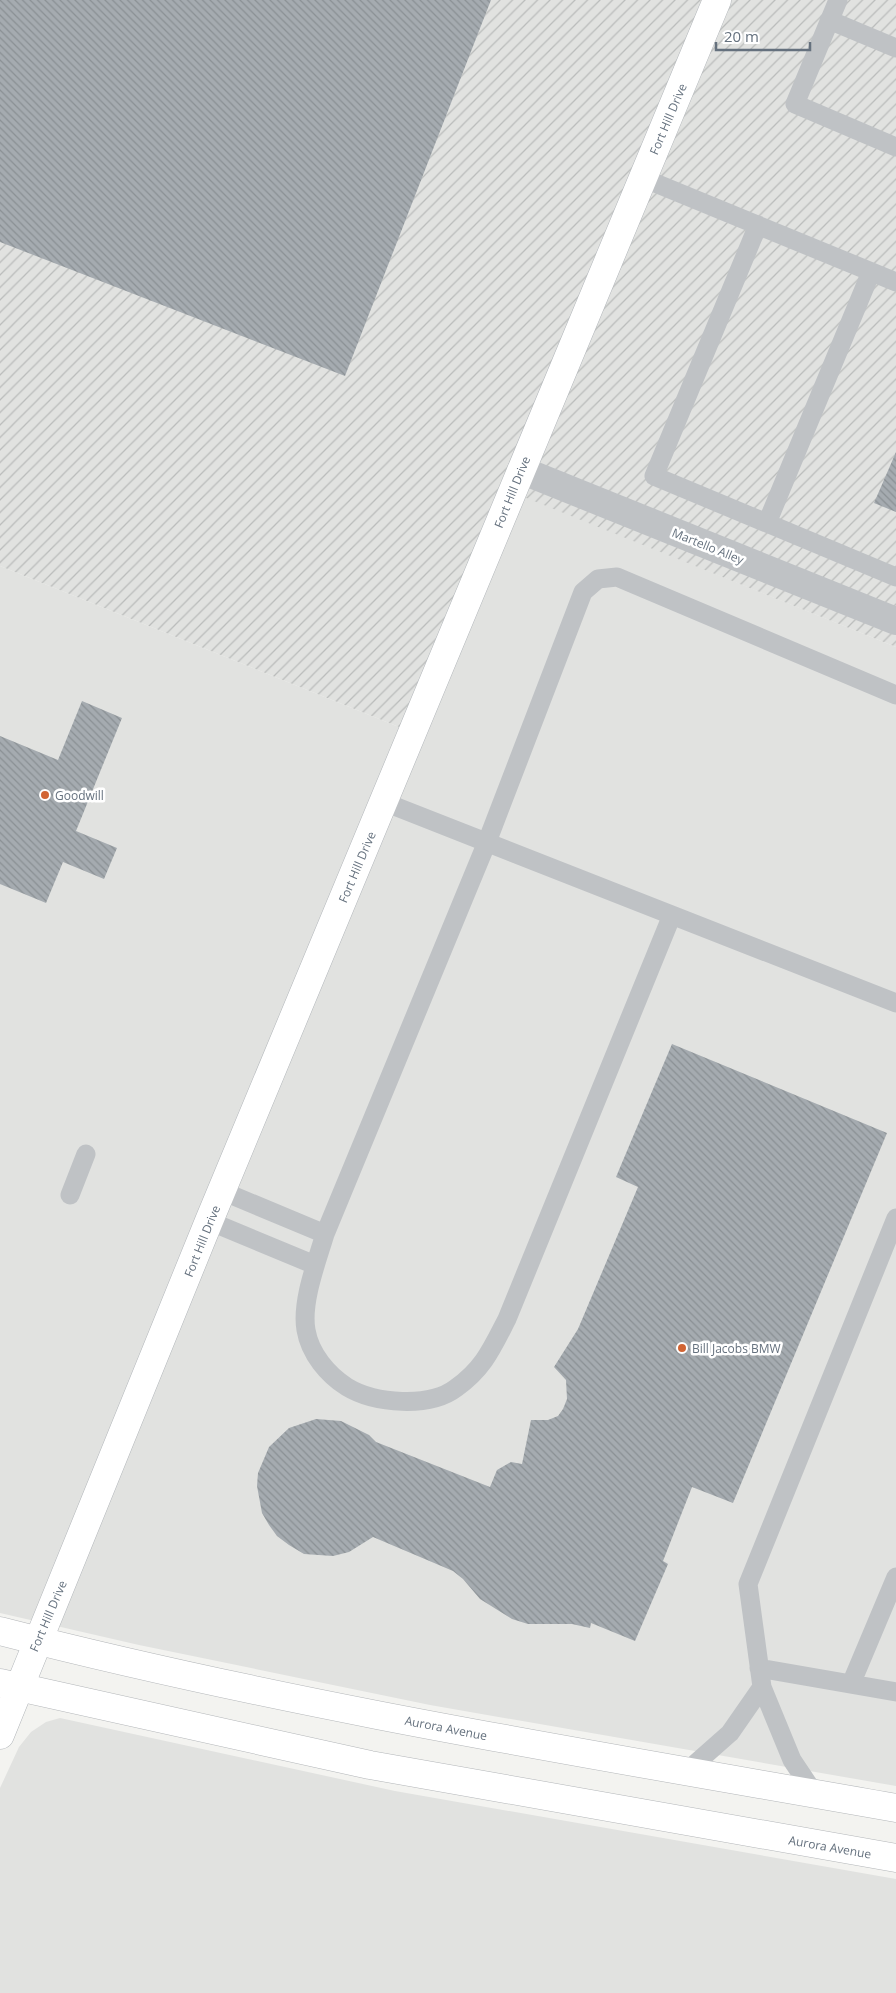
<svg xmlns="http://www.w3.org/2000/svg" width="896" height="1993" font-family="'Open Sans',sans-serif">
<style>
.built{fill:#e1e2e0}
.industrial{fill:url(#industrial-furrows)}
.building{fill:url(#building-back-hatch)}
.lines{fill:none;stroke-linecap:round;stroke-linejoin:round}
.secondary-casing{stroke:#b2b6ba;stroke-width:29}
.primary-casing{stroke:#b3b6b9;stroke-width:29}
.lane{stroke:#bfc2c5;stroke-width:19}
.street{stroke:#bfc2c5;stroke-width:28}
.secondary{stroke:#fff;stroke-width:28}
.primary{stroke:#fff;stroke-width:28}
.poi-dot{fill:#d16433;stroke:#fff;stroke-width:2}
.labels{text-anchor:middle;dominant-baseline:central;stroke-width:5;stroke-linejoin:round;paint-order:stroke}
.street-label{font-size:12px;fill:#65717e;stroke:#fff}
.poi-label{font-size:12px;fill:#65717e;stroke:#fff;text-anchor:start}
</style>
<defs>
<pattern id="industrial-furrows" width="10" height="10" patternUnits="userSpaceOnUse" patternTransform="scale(1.25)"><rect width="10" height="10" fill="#e1e2e0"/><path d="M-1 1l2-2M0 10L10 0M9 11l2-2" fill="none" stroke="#babcbb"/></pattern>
<pattern id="building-back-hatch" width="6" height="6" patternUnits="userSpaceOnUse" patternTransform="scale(1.25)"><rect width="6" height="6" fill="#a5abb0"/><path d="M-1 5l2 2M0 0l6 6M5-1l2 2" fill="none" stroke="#8a9094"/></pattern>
</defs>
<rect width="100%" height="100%" fill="#f3f3f0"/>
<path class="built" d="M504 488 896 647V1786L430 1705 139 1645 0 1613V566L404 729Z
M60 1718 395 1791 896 1879V1993H0V1788L19 1747 31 1732 46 1722Z"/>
<path class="industrial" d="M0 0H896V647L504 489 404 729 0 566Z"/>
<path class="building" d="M0 0H491L345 376 0 242Z
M896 452V512L874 503Z
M82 701 122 718 76 831 117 848 104 879 63 862 46 903 0 884V736L58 760Z
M672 1044 887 1133 733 1503 692 1487 663 1561 668 1564 635 1641 591 1623 590 1628 572 1624H528L512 1619 480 1599 463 1579 453 1571 373 1537 349 1552 333 1556 304 1554 289 1545 277 1536 269 1525 262 1513 257 1486 258 1473 269 1447 289 1428 316 1419 341 1421 369 1435 376 1442 490 1487 497 1470 511 1462 522 1464 531 1420H548L558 1416 563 1409 567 1399 566 1380 554 1367 578 1329 638 1187 616 1177Z"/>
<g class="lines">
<g class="secondary-casing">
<path id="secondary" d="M0 1735 209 1221 717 0"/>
</g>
<g class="primary-casing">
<path id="primary" d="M0 1631C295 1707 596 1755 896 1808
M0 1683 370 1765 896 1858"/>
</g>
<path class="lane" d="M838 0 795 104 896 147
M829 20 896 48
M643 178 896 282
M758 225 654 476 896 577
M767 523 871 272
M384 802 896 1003
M672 915 507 1319C492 1348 484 1368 456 1388 430 1408 375 1404 347 1387 328 1375 310 1354 306 1330 301 1302 317 1261 325 1234L487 842 583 592 598 579 617 577 896 695
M222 1191 325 1234
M70 1195 86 1154
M209 1221 315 1265
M759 1668 896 1692
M851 1684 896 1577
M687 1771 730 1733 762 1687
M814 1793 792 1760 762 1687 748 1584 896 1218"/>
<path class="street" d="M521 470 896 621"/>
<use href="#secondary" class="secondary"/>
<use href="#primary" class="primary"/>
</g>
<g class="poi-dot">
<circle cx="45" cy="795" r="5"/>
<circle cx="682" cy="1348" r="5"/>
</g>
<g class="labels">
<g class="street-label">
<text transform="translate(668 119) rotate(-67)">Fort Hill Drive</text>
<text transform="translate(512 492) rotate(-68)">Fort Hill Drive</text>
<text transform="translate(708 546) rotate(22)">Martello Alley</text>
<text transform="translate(357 867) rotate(-67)">Fort Hill Drive</text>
<text transform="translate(202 1241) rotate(-68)">Fort Hill Drive</text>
<text transform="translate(48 1616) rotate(-67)">Fort Hill Drive</text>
<text transform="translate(446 1728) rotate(11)">Aurora Avenue</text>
<text transform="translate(830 1847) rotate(10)">Aurora Avenue</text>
</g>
<g class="poi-label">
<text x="55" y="795">Goodwill</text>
<text x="692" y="1348">Bill Jacobs BMW</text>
</g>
</g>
<path d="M716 42v8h94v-8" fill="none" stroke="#65717e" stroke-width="2.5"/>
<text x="724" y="42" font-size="15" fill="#65717e" stroke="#ffffff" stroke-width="4" paint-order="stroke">20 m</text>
</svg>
